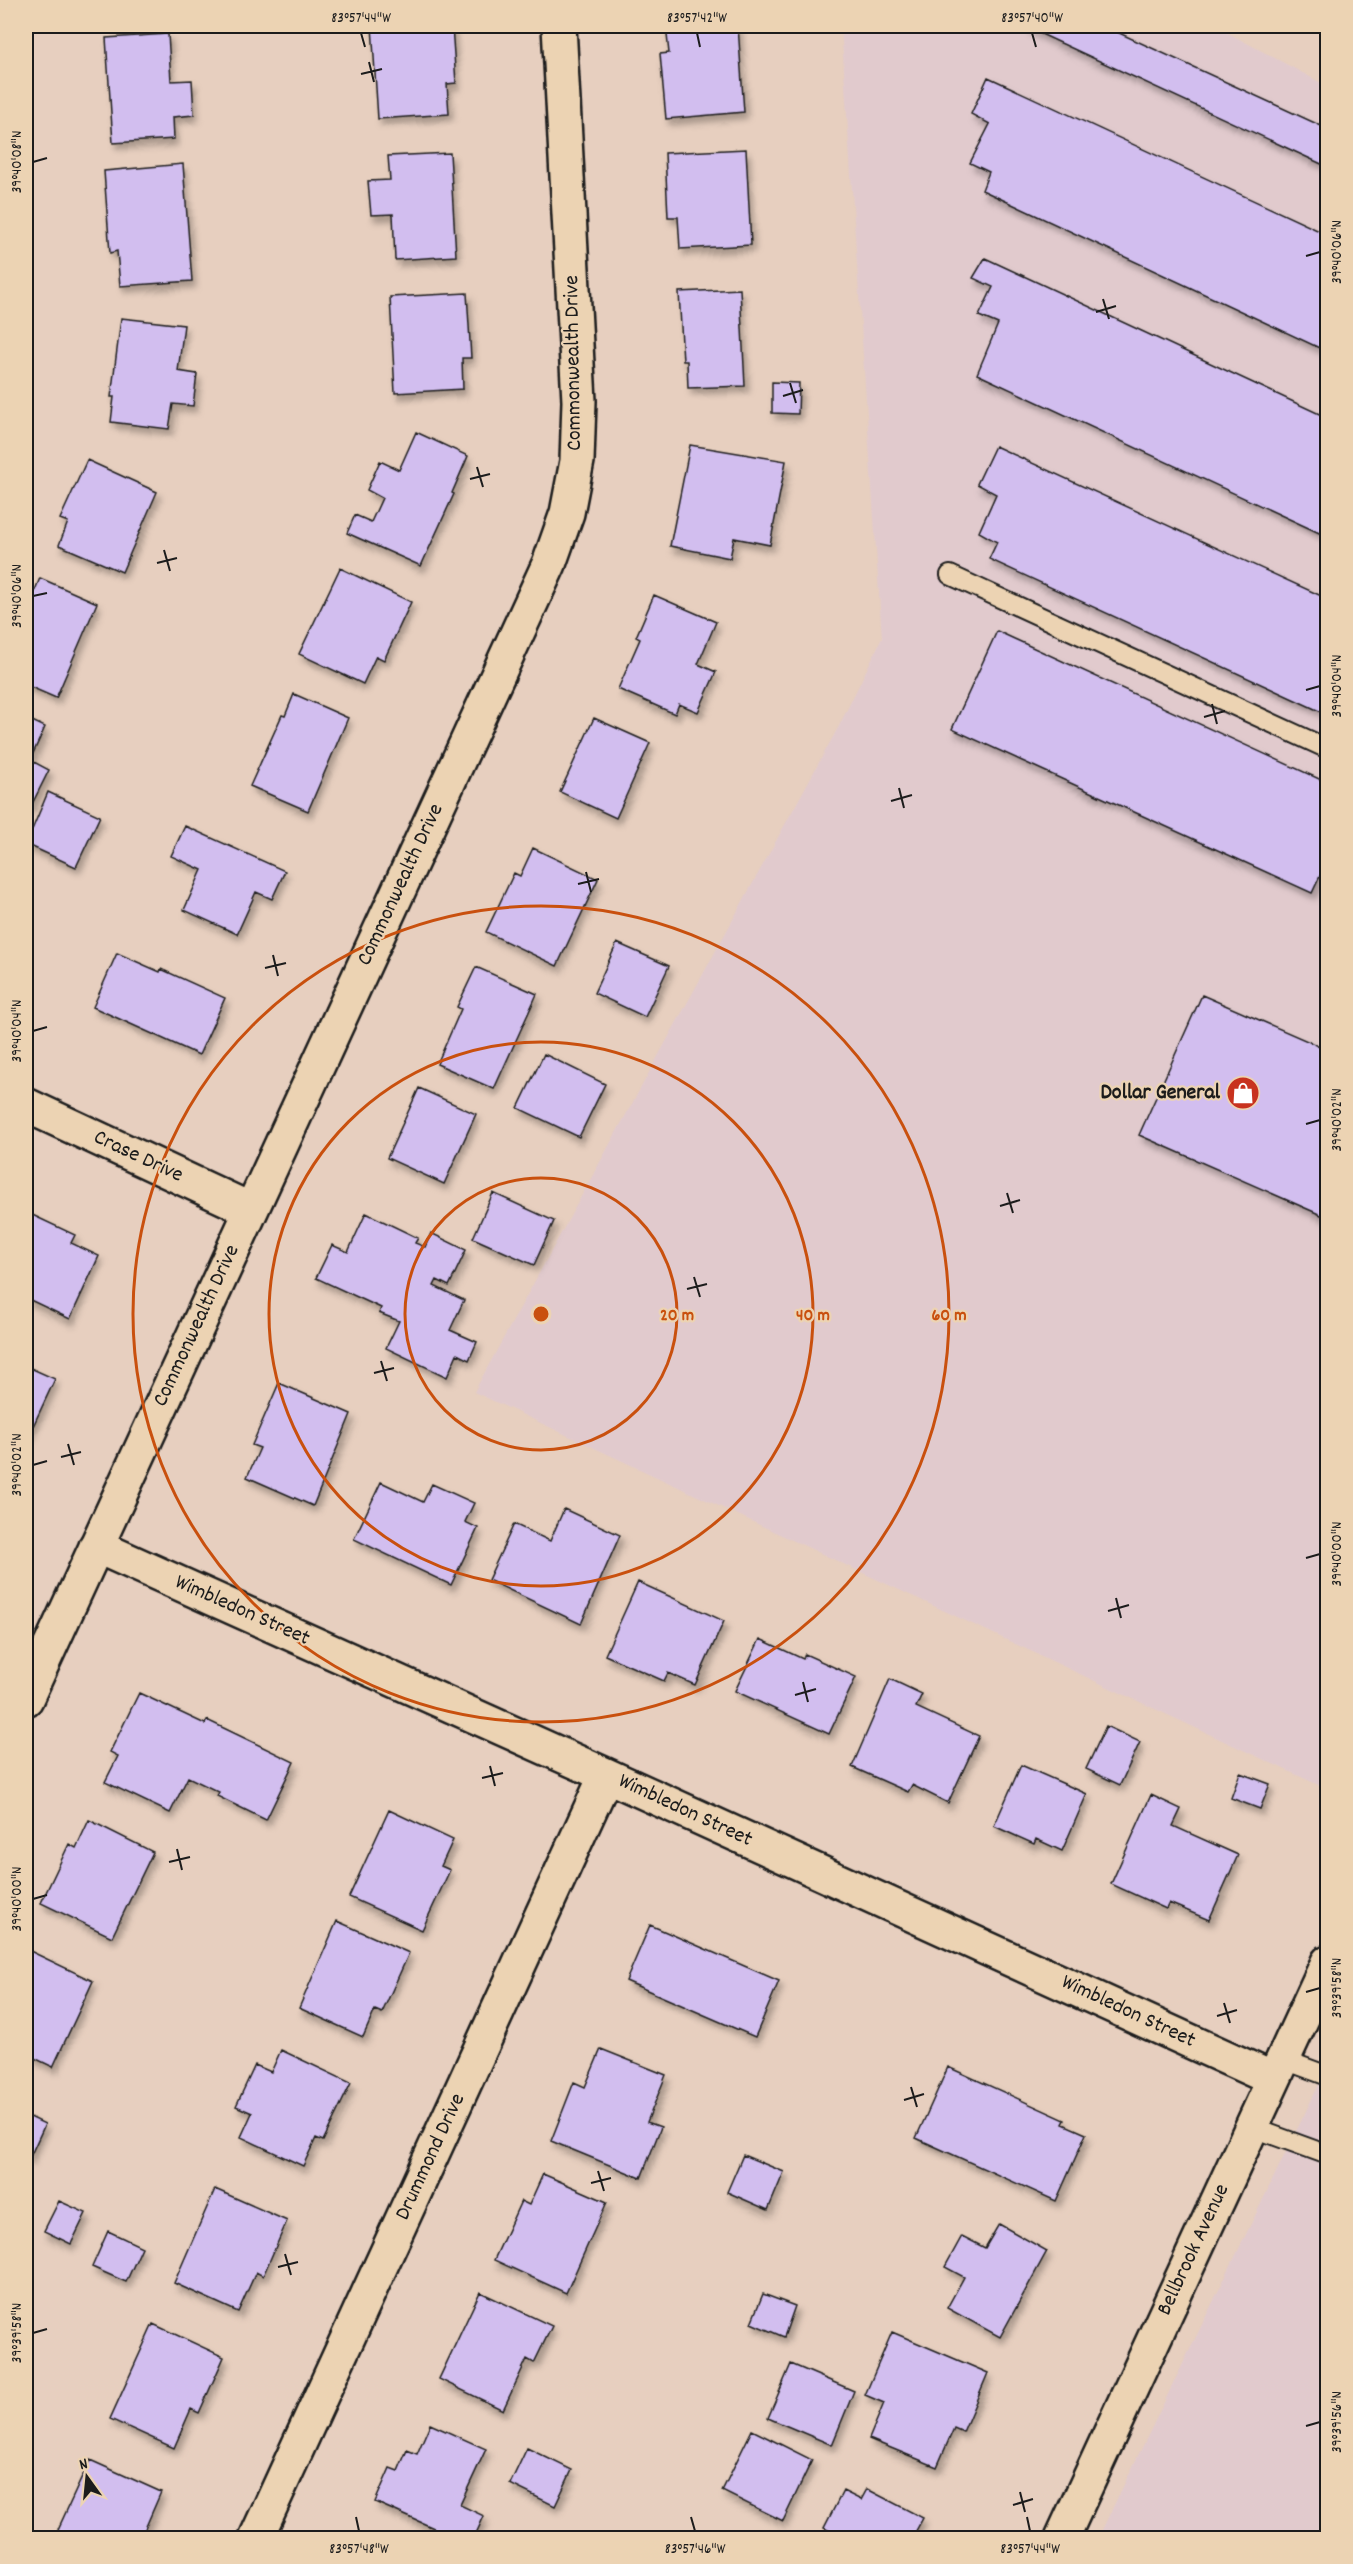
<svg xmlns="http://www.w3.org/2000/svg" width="1353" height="2564" font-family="Dekko,sans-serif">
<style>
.built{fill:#e1cacd}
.building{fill:#d2beef;stroke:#1c1c1c;stroke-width:1.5;filter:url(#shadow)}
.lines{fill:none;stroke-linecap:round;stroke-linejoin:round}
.service-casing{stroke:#1c1c1c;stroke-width:22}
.minor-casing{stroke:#1c1c1c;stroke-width:38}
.tertiary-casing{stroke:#1c1c1c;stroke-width:38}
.service{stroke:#ecd3b3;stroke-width:18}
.minor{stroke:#ecd3b3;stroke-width:33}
.tertiary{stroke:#ecd3b3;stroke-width:33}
.ticks{fill:none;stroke:#1c1c1c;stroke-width:2}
.ring{fill:none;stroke:#c9500e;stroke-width:3}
.labels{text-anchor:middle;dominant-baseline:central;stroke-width:4.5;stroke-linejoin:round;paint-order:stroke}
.street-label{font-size:22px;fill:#1c1c1c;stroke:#ecd3b3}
.poi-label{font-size:22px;font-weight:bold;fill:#1c1c1c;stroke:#ecd3b3;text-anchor:end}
.centre{fill:#c9500e;stroke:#ecd3b3;stroke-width:3}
.ring-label{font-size:18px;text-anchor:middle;font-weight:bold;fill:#c9500e;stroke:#ecd3b3;stroke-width:4.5;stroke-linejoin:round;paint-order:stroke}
.neatline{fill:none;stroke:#1c1c1c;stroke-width:2}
.ticks-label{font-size:15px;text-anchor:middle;fill:#1c1c1c}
</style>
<defs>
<filter id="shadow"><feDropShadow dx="3.5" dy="6" stdDeviation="3" flood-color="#0004"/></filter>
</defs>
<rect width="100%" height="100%" fill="#e7cfbf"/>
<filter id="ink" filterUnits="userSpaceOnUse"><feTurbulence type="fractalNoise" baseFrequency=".0167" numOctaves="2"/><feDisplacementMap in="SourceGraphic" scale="12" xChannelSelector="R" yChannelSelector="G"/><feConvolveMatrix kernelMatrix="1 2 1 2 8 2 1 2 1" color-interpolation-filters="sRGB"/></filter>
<g filter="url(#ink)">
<path class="built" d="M841 26H1215L1327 86V1789L474 1392 839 726 882 638Z
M1327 2068V2538H1098Z"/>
<path class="building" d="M372 26H452L456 83 447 84 449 114 378 119Z
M666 26H738L744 112 666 119 660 54 669 53Z
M1024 26H1104L1328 129V167Z
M168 34 171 81 192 80 194 115 173 117 174 139 113 143 106 38Z
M988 77 1328 235V352L982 190 989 172 970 163 990 124 971 114Z
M746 149 751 245 680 249 678 217H668L665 153Z
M450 153 456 256 395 260 393 214 371 215 368 181 390 180 388 156Z
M183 164 192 281 120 286 117 251 110 253 104 171Z
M985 258 1328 418V537L977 374 998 324 979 316 993 287 973 278Z
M740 289 745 386 688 388 687 361H683L679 292Z
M467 293 471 358H462L463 389 395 393 390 297Z
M121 318 184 325 178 371 197 374 193 406 173 404 169 429 111 422 114 397H111Z
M772 382 799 383 798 414 772 413Z
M416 432 468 456 452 493 454 494 421 566 347 533 355 515 371 522 382 498 367 490 380 461 399 470Z
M690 445 786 461 770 545 734 538 730 558 670 546Z
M995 446 1328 599V715L989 559 997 542 979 532 996 494 977 484Z
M87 460 157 492 122 572 59 545 68 522 60 519Z
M340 568 411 602 384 660 376 656 363 684 299 654Z
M40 578 97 603 56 698 26 685V612Z
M654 595 716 622 698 664 716 672 698 712 679 704 675 714 618 689 640 639 636 637Z
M997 631 1328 783V859L1312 893 952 729Z
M294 694 348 718 308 811 250 786 282 715 285 716Z
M26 718 45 727 30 760 49 770 30 808 26 806Z
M594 718 650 743 616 818 560 792Z
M48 792 100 816 76 867 26 844Z
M185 826 285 871 272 899 256 892 237 934 184 910 202 870 171 856Z
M533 848 598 879 557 966 486 932 514 873 520 876Z
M617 943 669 966 645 1017 594 993Z
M117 953 160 972 161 969 225 998 199 1055 93 1007Z
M476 967 537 994 494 1089 437 1064 461 1009 457 1007Z
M1202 995 1328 1050V1218L1139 1135Z
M544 1054 605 1084 579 1137 518 1108Z
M419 1088 476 1114 444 1184 387 1158Z
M493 1193 554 1221 534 1265 473 1238Z
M26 1212 75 1235 71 1243 99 1256 70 1319 26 1298Z
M366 1213 418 1238 415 1243 425 1247 431 1233 466 1250 449 1286 437 1280 434 1286 464 1300 450 1330 477 1342 469 1360 457 1354 447 1377 386 1348 399 1321 379 1313 381 1308 316 1278 332 1245 348 1252Z
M26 1366 55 1379 27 1439 26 1438Z
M279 1383 351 1414 313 1506 247 1477 260 1448 252 1445Z
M381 1482 423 1502 432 1484 474 1503 465 1522 478 1528 451 1585 354 1539Z
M564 1509 620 1535 581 1624 488 1580 514 1524 550 1541Z
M638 1582 724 1621 695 1685 668 1673 664 1681 605 1655Z
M760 1639 803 1659 805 1654 856 1677 829 1734 735 1691Z
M890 1679 922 1694 916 1707 979 1736 948 1803 912 1785 908 1792 852 1767Z
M139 1693 205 1724 207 1720 294 1762 266 1820 217 1796 219 1792 188 1777 170 1813 105 1782 118 1756 110 1752Z
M1106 1726 1140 1742 1120 1785 1086 1769Z
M1021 1765 1087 1794 1062 1851 1036 1839 1034 1844 994 1826Z
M1240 1773 1270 1784 1260 1809 1231 1798Z
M1151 1795 1181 1809 1173 1826 1238 1855 1209 1920 1169 1903 1166 1909 1111 1884Z
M389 1810 453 1840 441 1866 450 1870 422 1930 349 1897Z
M89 1820 153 1852 112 1937 41 1903 69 1844 76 1848Z
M337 1921 409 1953 382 2013 375 2010 363 2037 299 2008Z
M650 1925 779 1981 755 2037 626 1981Z
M28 1950 93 1981 53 2067 26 2054V1956Z
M601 2049 666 2075 647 2122 661 2127 641 2178 551 2141 574 2082 585 2087Z
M281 2050 351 2083 323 2141 316 2138 303 2166 241 2137 252 2113 236 2106 255 2065 271 2072Z
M948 2067 1065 2120 1063 2124 1086 2134 1056 2201 916 2138Z
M26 2115 45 2124 29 2159 26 2158Z
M743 2155 784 2172 768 2210 727 2192Z
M543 2174 607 2202 566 2293 494 2260 521 2201 529 2205Z
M215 2189 287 2221 263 2276 256 2272 238 2312 174 2283Z
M59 2201 86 2213 71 2244 44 2231Z
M999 2224 1047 2251 1000 2337 947 2308 964 2277 945 2267 962 2236 985 2248Z
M108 2231 142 2247 126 2282 92 2267Z
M480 2292 552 2326 534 2363 527 2359 503 2410 439 2379Z
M763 2294 795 2306 784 2337 751 2323Z
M153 2324 224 2357 199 2413 191 2409 174 2448 110 2419Z
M892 2332 988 2373 963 2432 954 2428 937 2467 869 2439 884 2403 865 2395Z
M791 2364 854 2391 832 2445 768 2418Z
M430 2424 486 2449 460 2505 484 2516 474 2538H443L445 2533 375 2502 390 2468 398 2471 407 2450 417 2454Z
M752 2430 812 2460 783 2521 722 2491Z
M527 2448 572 2470 555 2506 510 2484Z
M90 2460 161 2492 141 2538H54Z
M867 2489 923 2518 912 2538H839L840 2536 824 2528 843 2491 861 2500Z"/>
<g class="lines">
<g class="service-casing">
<path id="service" d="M950 575 1328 749
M1282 2059 1328 2076
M1251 2127 1328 2155"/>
</g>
<g class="minor-casing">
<path id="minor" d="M26 1105 251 1210
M96 1546 606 1775 1273 2079
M26 1699 549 564 567 513 577 461 579 401 559 26
M256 2538 606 1775"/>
</g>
<g class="tertiary-casing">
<path id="tertiary" d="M1062 2538 1328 1962"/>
</g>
<use href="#service" class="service"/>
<use href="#minor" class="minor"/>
<use href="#tertiary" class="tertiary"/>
</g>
</g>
<path class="ticks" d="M361 33 365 47M697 33 700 47M1032 33 1036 47M369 62 374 82M361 74 382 69M33 162 47 158M1306 256 1320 252M1103 299 1109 319M1096 312 1116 306M790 383 796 403M783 396 803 390M477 467 483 487M470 479 490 474M164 550 170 571M157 563 177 558M33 596 47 593M1306 690 1320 686M1212 704 1217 724M1204 717 1225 711M899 788 904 808M891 801 912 795M586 872 591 892M578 884 599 879M273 955 278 976M265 968 286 963M33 1031 47 1027M1306 1124 1320 1120M1007 1193 1013 1213M1000 1206 1020 1200M694 1277 700 1297M687 1289 707 1284M381 1361 387 1381M374 1373 394 1368M68 1444 74 1465M61 1457 81 1452M33 1465 47 1461M1306 1558 1320 1554M1116 1598 1121 1618M1108 1611 1129 1605M803 1682 808 1702M795 1695 816 1689M490 1766 495 1786M482 1778 503 1773M177 1849 182 1870M169 1862 190 1857M33 1899 47 1895M1306 1992 1320 1988M1224 2003 1230 2023M1217 2016 1237 2010M911 2087 917 2107M904 2100 924 2094M598 2171 604 2191M591 2183 611 2178M285 2254 291 2275M278 2267 298 2262M33 2333 47 2329M1306 2426 1320 2422M1020 2492 1025 2512M1013 2505 1033 2499M356 2517 359 2531M691 2517 695 2531M1027 2517 1030 2531"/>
<g class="ring">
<circle cx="541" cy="1314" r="136"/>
<circle cx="541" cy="1314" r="272"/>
<circle cx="541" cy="1314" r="408"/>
</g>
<defs>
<g id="shop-disc" transform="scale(1.725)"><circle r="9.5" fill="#c8321e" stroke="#ecd3b3"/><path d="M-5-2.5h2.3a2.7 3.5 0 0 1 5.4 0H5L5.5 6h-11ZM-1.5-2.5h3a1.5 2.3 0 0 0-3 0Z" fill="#fff"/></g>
</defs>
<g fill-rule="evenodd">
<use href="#shop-disc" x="1243" y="1093"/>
</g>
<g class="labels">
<g class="street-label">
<text transform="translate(574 363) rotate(-91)">Commonwealth Drive</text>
<text transform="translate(401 885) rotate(-65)">Commonwealth Drive</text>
<text transform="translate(138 1157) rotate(25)">Crase Drive</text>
<text transform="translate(197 1326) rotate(-65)">Commonwealth Drive</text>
<text transform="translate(242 1611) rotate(24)">Wimbledon Street</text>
<text transform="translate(685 1811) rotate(25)">Wimbledon Street</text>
<text transform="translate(1128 2012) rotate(25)">Wimbledon Street</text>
<text transform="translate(431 2157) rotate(-65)">Drummond Drive</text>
<text transform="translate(1194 2250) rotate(-65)">Bellbrook Avenue</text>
</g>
<g class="poi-label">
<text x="1220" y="1093">Dollar General</text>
</g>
</g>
<circle cx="541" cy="1314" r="9" class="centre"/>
<g class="ring-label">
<text x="677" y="1320">20 m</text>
<text x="813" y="1320">40 m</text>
<text x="949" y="1320">60 m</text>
</g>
<rect width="1353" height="2564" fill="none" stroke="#ecd3b3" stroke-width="66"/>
<g transform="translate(87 2477) rotate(345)" stroke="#ecd3b3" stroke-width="4.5" paint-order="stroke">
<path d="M0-4.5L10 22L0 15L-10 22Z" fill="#1c1c1c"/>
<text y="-9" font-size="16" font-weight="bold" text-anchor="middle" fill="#1c1c1c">N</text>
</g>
<rect x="33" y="33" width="1287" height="2498" class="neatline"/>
<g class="ticks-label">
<text x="361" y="22">83°57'44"W</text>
<text x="697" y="22">83°57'42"W</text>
<text x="1032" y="22">83°57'40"W</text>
<text transform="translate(16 162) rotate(-90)" y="5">39°40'08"N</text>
<text transform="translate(1336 252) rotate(-90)" y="5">39°40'06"N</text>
<text transform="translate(16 596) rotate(-90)" y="5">39°40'06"N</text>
<text transform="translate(1336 686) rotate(-90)" y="5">39°40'04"N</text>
<text transform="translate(16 1031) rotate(-90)" y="5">39°40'04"N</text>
<text transform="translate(1336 1120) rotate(-90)" y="5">39°40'02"N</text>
<text transform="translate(16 1465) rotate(-90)" y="5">39°40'02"N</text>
<text transform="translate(1336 1554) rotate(-90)" y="5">39°40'00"N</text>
<text transform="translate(16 1899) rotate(-90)" y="5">39°40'00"N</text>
<text transform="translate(1336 1988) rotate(-90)" y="5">39°39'58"N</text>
<text transform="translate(16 2333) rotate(-90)" y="5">39°39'58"N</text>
<text transform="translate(1336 2422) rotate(-90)" y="5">39°39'56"N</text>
<text x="359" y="2553">83°57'48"W</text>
<text x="695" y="2553">83°57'46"W</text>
<text x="1030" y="2553">83°57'44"W</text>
</g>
</svg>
